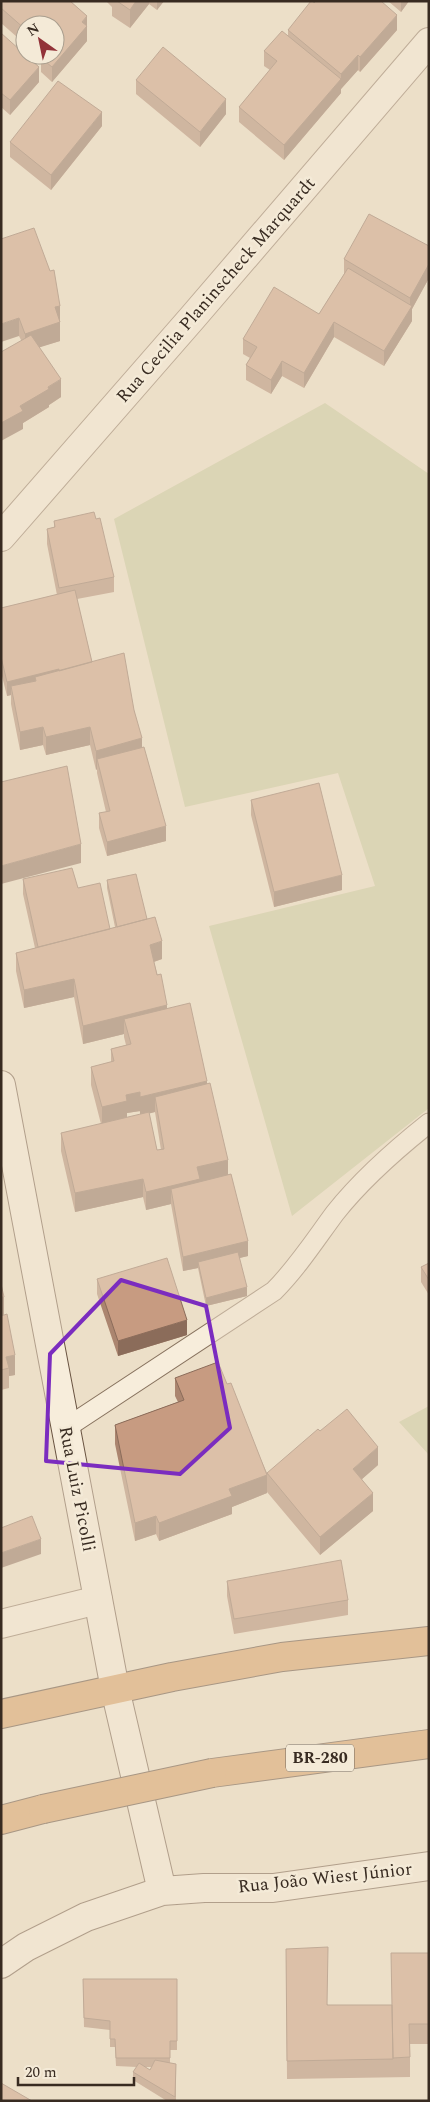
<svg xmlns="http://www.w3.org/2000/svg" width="430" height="2102" font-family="Spectral,serif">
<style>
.green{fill:#c6c99d}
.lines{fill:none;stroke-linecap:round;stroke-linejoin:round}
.lane-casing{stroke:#87725e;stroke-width:21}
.street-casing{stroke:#87725e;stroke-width:30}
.secondary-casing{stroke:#695341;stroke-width:30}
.highway-casing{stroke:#554132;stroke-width:30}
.lane{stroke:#f7eddb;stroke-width:19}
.street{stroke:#f7eddb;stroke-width:28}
.secondary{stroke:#f7eddb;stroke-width:28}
.highway{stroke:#d49b60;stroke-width:28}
.highway-bridge-casing{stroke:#554132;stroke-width:30;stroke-linecap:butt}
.highway-bridge{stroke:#d49b60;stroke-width:28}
.wall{fill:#ab856f;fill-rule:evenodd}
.shaded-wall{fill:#8b6c5a}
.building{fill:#c79b81;stroke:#8b6c5a}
.marked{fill:none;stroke:#7b2cbf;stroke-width:4;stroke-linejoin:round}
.labels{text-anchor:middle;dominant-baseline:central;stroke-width:5;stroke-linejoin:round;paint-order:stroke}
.shield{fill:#f4ead7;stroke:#706458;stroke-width:1}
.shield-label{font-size:16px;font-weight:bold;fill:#382b21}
.street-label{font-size:18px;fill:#382b21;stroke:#f4ead7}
</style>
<rect width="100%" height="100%" fill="#ecdfc8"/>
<path class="green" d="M325 403 429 474V1108L292 1216 209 926 375 886 338 773 185 807 114 519Z
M429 1406V1455L399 1422Z"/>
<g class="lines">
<g class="lane-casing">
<path id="lane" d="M66 1428 274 1291C297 1268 315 1240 335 1213 362 1179 395 1150 429 1123"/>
</g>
<g class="street-casing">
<path id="street" d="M1 537 193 317 429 42
M1 1624 98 1600"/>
</g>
<g class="secondary-casing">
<path id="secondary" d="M1 1085 115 1689 162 1891
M1 1964 26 1947 86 1917 162 1891 204 1888H273L429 1866"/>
</g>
<g class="highway-casing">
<path id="highway" d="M1 1714 172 1677 282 1657 429 1641
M212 1773 429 1744
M1 1820 43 1809"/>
</g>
<use href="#lane" class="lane"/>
<use href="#street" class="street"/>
<use href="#secondary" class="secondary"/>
<use href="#highway" class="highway"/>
<g class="highway-bridge-casing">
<path id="highway-bridge" d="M43 1809 212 1773"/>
</g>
<use href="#highway-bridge" class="highway-bridge"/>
</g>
<path class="wall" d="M1 1H73L72 3 87 16V41L52 82 41 72V63L38 60V55H55L25 25V44L1 23Z
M106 1H164L157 10 149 4 130 28 112 16V7Z
M388 1H409L401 12Z
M314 3 397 30 360 72 358 70 341 89V93L284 160 239 122V107L270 70 264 66V51L288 35V30Z
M1 33 39 82 10 115 1 107Z
M136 80 226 114 200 147 136 94Z
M102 126 51 190 10 157V142Z
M1 239 60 306V341L39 347 61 397 49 405V407L23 423V429L21 340 19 336Z
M429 246V278L412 309V321L384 366 334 337 304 388 282 376 271 394 246 380V365L250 358 243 354V339L319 314 344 274V259Z
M54 521 114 577V592L77 599 92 662 134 710 142 748 166 841 107 856 99 828V813L106 812 97 773V769L96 770 90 745 46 755 43 745 20 750 11 704V695L7 696 1 672V608L57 595 47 544V529L54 527Z
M251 800 342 890 274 907 251 815Z
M23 879 78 888 110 929 115 927 107 888V880L147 919 162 959 154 962 167 1009 207 1084 228 1175 248 1256 239 1258 247 1296 206 1306 198 1268 183 1271 171 1204 146 1210 143 1197 75 1212 61 1151V1133L101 1124 91 1085V1067L111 1062V1049L126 1045 124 1037V1034L83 1044 74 997 24 1008 16 971V953L35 948 23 894ZM140 1111V1115L127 1118V1113ZM155 1112 161 1150H157L149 1113Z
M429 1263V1295L421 1282V1267Z
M97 1279 187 1335 118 1356 97 1294Z
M1 1284 4 1315 15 1375 9 1376V1388L1 1390Z
M175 1378 227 1384 267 1473 378 1465 362 1479 373 1511 320 1555 267 1492V1493L232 1507V1514L159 1541 156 1534 135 1541 115 1444V1425L178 1402 175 1396Z
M227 1581 348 1600V1615L234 1634 227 1596Z
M286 1949 328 2005H392L429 1953V2044H410V2077L287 2079Z
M83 1979H177V2050H170V2063L176 2064V2101H167L133 2080V2072L137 2067 116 2066 115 2047H110V2030L84 2027ZM145 2067H152L150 2070Z"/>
<path class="shaded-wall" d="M136 1H149V4L130 28V10Z
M157 1H164L157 10Z
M401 1H409L401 12Z
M397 15V30L360 72V57Z
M87 16V41L52 82V67Z
M358 55V70L341 89V93L284 160V145L341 79V74Z
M39 67V82L10 115V100Z
M226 99V114L200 147V132Z
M102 112V126L51 190V175Z
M429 264V278L412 309V321L384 366V351L410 309V298Z
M60 306V341L25 352V334L55 307Z
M19 318V336L1 342V324Z
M334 322V337L304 388V373Z
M282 361V376L271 394V380Z
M61 379V397L49 405V407L23 423V429L1 441V423L20 406Z
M59 669V683L36 681 35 677V689L11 686V695L7 696V682Z
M43 727V745L20 750V732Z
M90 727V745L46 755V737Z
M142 738V756L97 759V769L96 770V751Z
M166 826V841L107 856V842Z
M81 844V863L1 884V866Z
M342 875V890L274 907V892Z
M162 941V959L150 963V945Z
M74 979V997L24 1008V990Z
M167 1005V1023L124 1019V1034L83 1044V1026Z
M207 1081V1099L155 1097V1112L140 1116V1097Z
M140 1092V1111L127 1113V1119L102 1125V1107L126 1095Z
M228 1160V1178L171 1189V1204L146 1210V1192L197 1167Z
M143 1179V1197L75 1212V1193Z
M248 1241V1256L199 1268 198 1262V1268L183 1271V1257Z
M247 1287V1296L206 1306V1298Z
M1 1297H4V1317H1Z
M187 1320V1335L118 1356V1341Z
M15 1355V1375L9 1376V1368L6 1357Z
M378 1447V1465L353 1487V1469Z
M267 1475V1493L232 1507V1514L159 1541V1523L229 1489Z
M373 1493V1511L320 1555V1537Z
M156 1516V1534L135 1541V1523Z
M41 1539V1554L1 1568V1553Z"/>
<path class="building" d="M1 1H70L87 16 82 22 87 26 52 67 41 58 43 55H55V25H25V29L1 8Z
M117 1H136L130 10Z
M311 1H313L314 3 316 1H381L397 15 360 57 358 55 341 74 288 30Z
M282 31 341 79 284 145 239 107 277 61 264 51Z
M1 33 39 67 10 100 1 93Z
M163 47 226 99 200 132 136 80Z
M58 81 102 112 51 175 10 142Z
M369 214 429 246V264L410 298 344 259Z
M34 228 50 271 54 270 60 306 55 307 60 322 25 334 19 318 1 324V239Z
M348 268 412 306 384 351 334 322 304 373 282 361 271 380 246 365 257 347 243 339 274 287 319 314Z
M31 335 61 379 48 387 49 389 20 406 23 411 1 423V352Z
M94 512 96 519 100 518 114 577 59 588 47 529 55 527 54 521Z
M75 590 92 662 59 671V669L7 682 1 657V608Z
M124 653 134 710 142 738 96 751 90 727 46 737 43 727 20 732 11 686 36 681 35 677Z
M144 747 166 826 107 842 99 813 110 811 97 759Z
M67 766 81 844 1 866V782Z
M319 783 342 875 274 892 251 800Z
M72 868 78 888 100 883 110 929 38 947 23 879Z
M136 874 147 919 117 927 107 880Z
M155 917 162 941 150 945 157 975 161 974 167 1005 83 1026 74 979 24 990 16 953Z
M190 1003 207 1081 140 1097V1092L126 1095 127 1101 102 1107 91 1067 114 1061 111 1049 131 1044 124 1019Z
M210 1083 228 1160 197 1167 200 1179 146 1192 143 1179 75 1193 61 1133 149 1112 157 1150 164 1149 155 1097Z
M231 1174 248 1241 183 1257 171 1189Z
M238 1252 247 1287 206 1298 198 1262Z
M167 1258 187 1320 118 1341 97 1279Z
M429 1263V1280L421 1267Z
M1 1284 4 1297H1Z
M7 1314 15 1355 6 1357 9 1368 1 1370V1316Z
M218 1362 227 1384 231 1383 267 1475 229 1489 232 1496 159 1523 156 1516 135 1523 115 1425 184 1400 175 1378Z
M347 1409 378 1447 353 1469 373 1493 320 1537 267 1473 318 1429 320 1431Z
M32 1516 41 1539 1 1553V1528Z
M341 1560 348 1600 234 1619 227 1581Z
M328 1947 327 2005H392L393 2059 287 2061 286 1949Z
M391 1953H429V2024H409L410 2057 393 2058Z
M83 1979H177V2041H170V2058H116L115 2039H110V2021L84 2018Z
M155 2060 176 2064 175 2097 133 2072 139 2063 150 2070Z
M1 2083 32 2101H1Z"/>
<path d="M0 0H430V2102H0ZM121 1280 206 1306 230 1428 180 1474 46 1461 50 1354Z" fill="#ecdfc8" fill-opacity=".55" fill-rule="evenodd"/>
<path class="marked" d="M121 1280 206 1306 230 1428 180 1474 46 1461 50 1354Z"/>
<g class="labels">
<rect class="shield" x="286" y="1744.5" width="68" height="27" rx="4"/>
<g class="shield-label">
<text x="320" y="1758">BR-280</text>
</g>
<g class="street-label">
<text transform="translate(216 290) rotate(-49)">Rua Cecilia Planinscheck Marquardt</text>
<text transform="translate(77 1489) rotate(79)">Rua Luiz Picolli</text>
<text transform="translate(325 1878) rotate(-6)">Rua João Wiest Júnior</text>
</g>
</g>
<rect width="430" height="2102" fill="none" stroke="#382b21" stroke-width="5"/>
<g transform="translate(40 40) rotate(327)"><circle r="24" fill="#f4ead7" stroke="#a99e8e"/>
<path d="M0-4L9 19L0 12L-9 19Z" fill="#923238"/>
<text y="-8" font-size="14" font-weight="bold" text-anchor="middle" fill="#382b21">N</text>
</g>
<path d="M18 2077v8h116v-8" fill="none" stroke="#382b21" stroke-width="2.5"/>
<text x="25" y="2077" font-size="15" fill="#382b21" stroke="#f4ead7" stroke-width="4" paint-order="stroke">20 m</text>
</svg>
